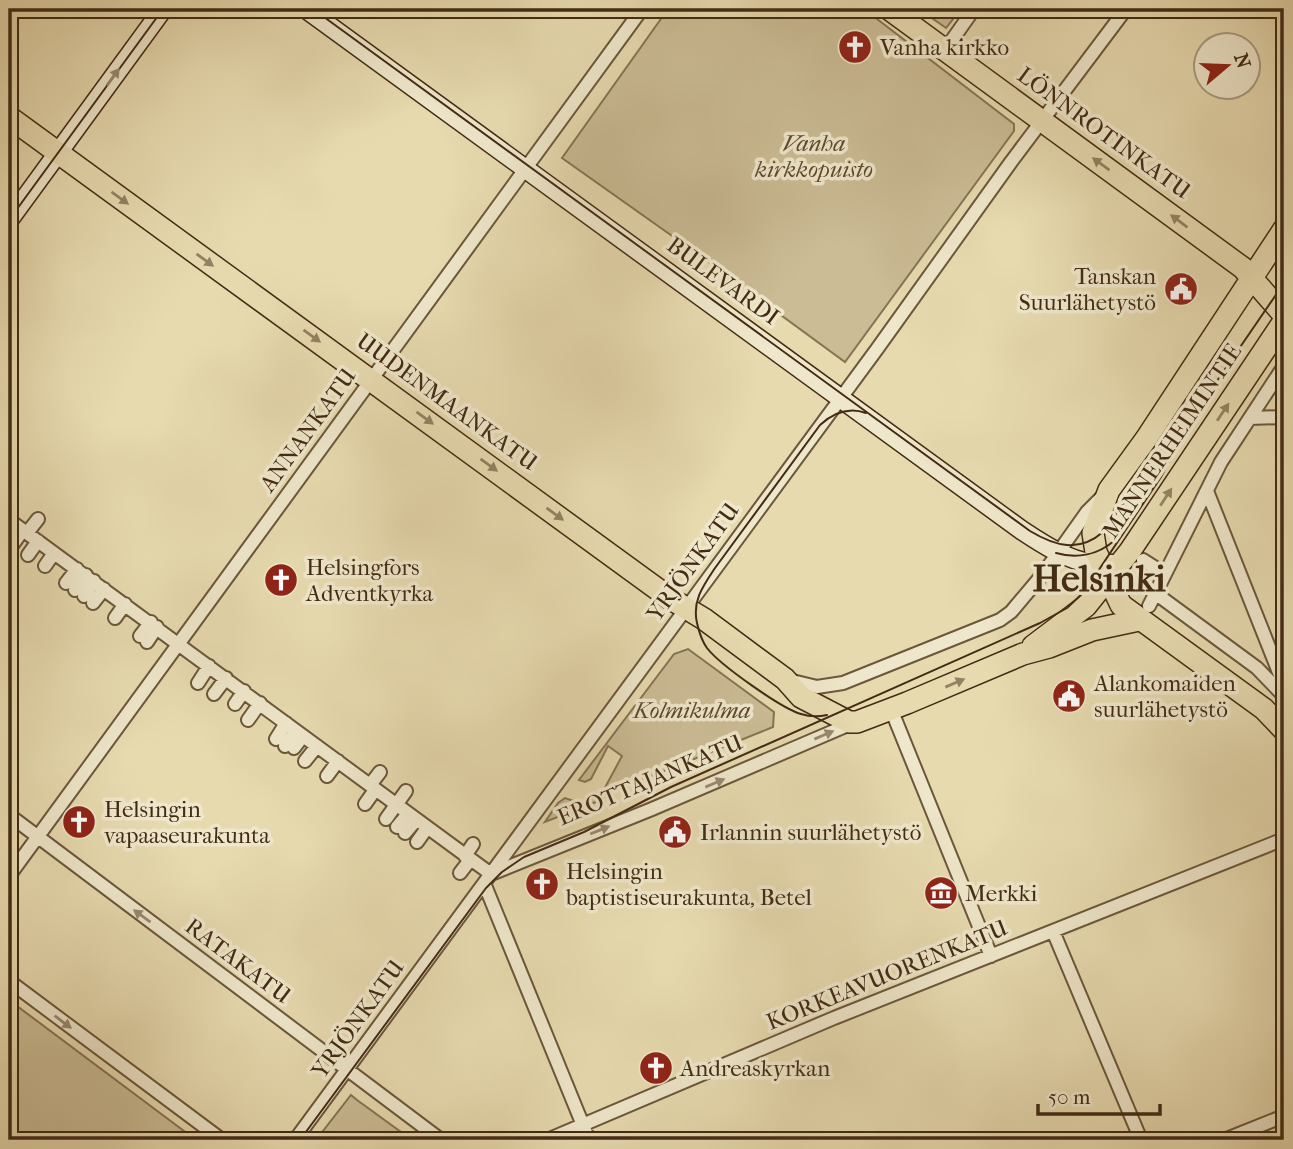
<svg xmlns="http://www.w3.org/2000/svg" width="1293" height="1149" font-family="'IM FELL French Canon',serif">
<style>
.green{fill:#cbbc95;stroke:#867454;stroke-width:2}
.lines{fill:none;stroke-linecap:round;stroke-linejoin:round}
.street-casing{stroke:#6b573b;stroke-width:16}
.secondary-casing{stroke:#422b14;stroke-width:21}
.primary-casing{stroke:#422b14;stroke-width:24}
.street{stroke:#efe7cb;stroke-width:12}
.secondary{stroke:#efe7cb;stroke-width:18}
.primary{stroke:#e7daaf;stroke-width:21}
.tram{stroke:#422b14;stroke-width:2}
.oneway{fill:#988970}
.oneway2{fill:#948262}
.labels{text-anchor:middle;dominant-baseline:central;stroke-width:7;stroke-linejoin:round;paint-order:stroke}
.poi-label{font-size:23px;fill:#422b14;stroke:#efe7cb;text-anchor:start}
.street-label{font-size:23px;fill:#422b14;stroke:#efe7cb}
.park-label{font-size:23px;font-style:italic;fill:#5d482e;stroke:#efe7cb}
.town-label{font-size:37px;font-weight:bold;fill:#422b14;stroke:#efe7cb}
</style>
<rect width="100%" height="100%" fill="#e7daaf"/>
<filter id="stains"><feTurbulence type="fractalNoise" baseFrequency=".00286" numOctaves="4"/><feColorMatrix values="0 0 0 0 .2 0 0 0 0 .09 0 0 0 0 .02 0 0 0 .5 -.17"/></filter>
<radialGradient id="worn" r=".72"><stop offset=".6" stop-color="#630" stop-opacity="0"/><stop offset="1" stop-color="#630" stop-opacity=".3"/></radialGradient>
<path class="green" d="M668 9H864L1014 124V131L845 362 699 255 562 158Z
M919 9H961L946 28Z
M688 649 774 712 773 727 615 791 601 800 545 822 558 803 565 798 580 803 601 795 622 756 608 746 591 779 585 782 579 780 674 654Z
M9 1000 196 1140H9Z
M351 1095 357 1100 412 1140H316Z"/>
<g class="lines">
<g class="street-casing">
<path id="street" d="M945 50 974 9
M1280 348 1284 353
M1250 418 1284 417
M1207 491 1284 685
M9 520 491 874
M27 533 38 519
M13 544 23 530
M28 555 38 541
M1143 560 1165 574
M45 566 54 553
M66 583 77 569
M75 590 86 575
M1155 593 1257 668 1284 696
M84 596 94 581
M93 603 104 589
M1149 606 1221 462 1284 366
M115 618 125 604
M140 636 151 622
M147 642 157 627
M788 680 817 687 843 683 1000 620 1011 612 1043 574 1087 512 1101 498
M198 683 209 666
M214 694 226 678
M235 704 244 691
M891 709 991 956
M248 720 260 703
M276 739 286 723
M285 746 296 731
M294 748 303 736
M305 761 317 746
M327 776 338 761
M370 785 380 772
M365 804 375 790
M9 815 441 1140
M386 819 406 791
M397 827 408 814
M405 833 416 820
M417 842 427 828
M465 856 473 844
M460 873 470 860
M491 874 652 809 855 722
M9 876 642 9
M484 883 589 1140
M1053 931 1141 1140
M9 981 222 1140
M295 1140 877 349 1011 162 1126 9
M547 1140 834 1018 1284 839
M1224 1140 1284 1116"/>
</g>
<g class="secondary-casing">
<path id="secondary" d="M306 9 1020 529C1047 547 1078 568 1112 564
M9 220 163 9"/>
</g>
<g class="primary-casing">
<path id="primary" d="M889 9 1243 268 1284 315
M9 117 671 599 704 619 785 679 801 697 849 722H857L907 703 1023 654 1049 647 1092 630 1139 620
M1284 229 1146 439 1109 490 1093 533 1096 552 1121 605 1264 709 1284 730
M1033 646 1086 606 1130 551 1284 321"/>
</g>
<use href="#street" class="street"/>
<use href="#secondary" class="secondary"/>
<use href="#primary" class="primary"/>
<path class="tram" d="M313 9 1030 531C1055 546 1079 553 1103 532L1184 417
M9 220 163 9
M1056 553C1077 559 1098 555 1115 540
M827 715C818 717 810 717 801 714 781 708 720 665 707 648 702 641 699 632 697 623 692 601 703 586 715 568L820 425C833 413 849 407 866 413
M300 1140 486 888 502 872 524 857 584 832 671 787 1040 623 1067 608 1084 592 1161 477 1195 413 1284 283"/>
</g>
<defs><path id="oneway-solid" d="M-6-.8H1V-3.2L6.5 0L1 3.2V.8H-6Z" transform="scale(1.75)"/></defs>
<g class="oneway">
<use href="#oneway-solid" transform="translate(113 77) rotate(-54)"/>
<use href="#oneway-solid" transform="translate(824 735) rotate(-23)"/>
<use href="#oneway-solid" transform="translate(715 783) rotate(-23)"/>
<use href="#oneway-solid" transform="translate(600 830) rotate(-22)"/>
<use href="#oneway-solid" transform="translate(142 916) rotate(-144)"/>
<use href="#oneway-solid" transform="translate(63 1022) rotate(37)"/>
</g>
<g class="oneway2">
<use href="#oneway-solid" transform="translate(1101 164) rotate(-144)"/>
<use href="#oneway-solid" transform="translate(120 198) rotate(36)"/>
<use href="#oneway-solid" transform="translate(1179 221) rotate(-143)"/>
<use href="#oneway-solid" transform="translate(205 260) rotate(36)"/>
<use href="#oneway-solid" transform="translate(312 336) rotate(36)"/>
<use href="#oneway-solid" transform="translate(1223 412) rotate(-56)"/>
<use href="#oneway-solid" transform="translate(425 418) rotate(36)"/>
<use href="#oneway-solid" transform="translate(489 465) rotate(36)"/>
<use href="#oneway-solid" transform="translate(1166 497) rotate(-57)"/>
<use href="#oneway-solid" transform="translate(555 514) rotate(36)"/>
<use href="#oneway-solid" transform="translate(955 683) rotate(-23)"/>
</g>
<defs>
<g id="church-disc" transform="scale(1.75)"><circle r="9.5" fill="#8f2418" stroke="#efe7cb"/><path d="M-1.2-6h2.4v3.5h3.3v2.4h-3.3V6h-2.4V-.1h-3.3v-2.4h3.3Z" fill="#fff"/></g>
<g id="civic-disc" transform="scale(1.75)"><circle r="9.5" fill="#8f2418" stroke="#efe7cb"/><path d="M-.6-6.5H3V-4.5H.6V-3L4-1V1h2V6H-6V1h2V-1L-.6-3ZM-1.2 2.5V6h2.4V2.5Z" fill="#fff"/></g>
<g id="museum-disc" transform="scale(1.75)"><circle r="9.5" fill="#8f2418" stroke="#efe7cb"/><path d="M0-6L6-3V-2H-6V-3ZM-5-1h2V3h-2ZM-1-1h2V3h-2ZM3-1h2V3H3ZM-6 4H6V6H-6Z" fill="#fff"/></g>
</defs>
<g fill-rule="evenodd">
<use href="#church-disc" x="855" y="47"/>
<use href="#civic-disc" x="1181" y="289"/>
<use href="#church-disc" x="281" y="580"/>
<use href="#civic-disc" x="1069" y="696"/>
<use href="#church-disc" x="79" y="822"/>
<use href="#civic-disc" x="675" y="832"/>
<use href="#church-disc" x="542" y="884"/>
<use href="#museum-disc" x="941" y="893"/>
<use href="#church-disc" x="656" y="1068"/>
</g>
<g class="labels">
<g class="poi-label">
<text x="880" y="47">Vanha kirkko</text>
<text x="1156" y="276" text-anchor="end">Tanskan<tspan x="1156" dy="26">Suurlähetystö</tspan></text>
<text x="306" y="567">Helsingfors<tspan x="306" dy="26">Adventkyrka</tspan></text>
<text x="1094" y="683">Alankomaiden<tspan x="1094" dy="26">suurlähetystö</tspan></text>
<text x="104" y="809">Helsingin<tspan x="104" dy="26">vapaaseurakunta</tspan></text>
<text x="700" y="832">Irlannin suurlähetystö</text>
<text x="566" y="871">Helsingin<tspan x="566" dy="26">baptistiseurakunta, Betel</tspan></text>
<text x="965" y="893">Merkki</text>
<text x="680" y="1068">Andreaskyrkan</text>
</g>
<g class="street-label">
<text transform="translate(1104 133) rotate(36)">LÖNNROTINKATU</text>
<text transform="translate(723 281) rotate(36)">BULEVARDI</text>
<text transform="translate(447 402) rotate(36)">UUDENMAANKATU</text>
<text transform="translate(308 430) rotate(-54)">ANNANKATU</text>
<text transform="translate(1172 441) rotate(-56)">MANNERHEIMINTIE</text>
<text transform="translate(693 562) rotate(-54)">YRJÖNKATU</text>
<text transform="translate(650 780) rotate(-23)">EROTTAJANKATU</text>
<text transform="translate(238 961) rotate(37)">RATAKATU</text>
<text transform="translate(887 975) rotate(-22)">KORKEAVUORENKATU</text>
<text transform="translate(358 1019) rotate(-54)">YRJÖNKATU</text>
</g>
<g class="park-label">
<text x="814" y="143">Vanha<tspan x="814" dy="26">kirkkopuisto</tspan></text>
<text x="692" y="710">Kolmikulma</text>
</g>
<g class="town-label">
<text x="1099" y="579">Helsinki</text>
</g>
</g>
<rect width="1293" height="1149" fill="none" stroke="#e7daaf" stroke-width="35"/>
<rect x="10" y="10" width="1272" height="1128" fill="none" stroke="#422b14" stroke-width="3.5"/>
<rect x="18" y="18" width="1258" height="1114" fill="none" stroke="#422b14" stroke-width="2"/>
<g transform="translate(1227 66) rotate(71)"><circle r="33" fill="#efe7cb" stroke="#aa9c82" stroke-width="2"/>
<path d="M0-5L12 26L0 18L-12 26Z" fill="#8f2418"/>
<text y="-10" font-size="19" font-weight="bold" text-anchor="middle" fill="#422b14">N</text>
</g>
<path d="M1038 1104v10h122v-10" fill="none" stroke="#422b14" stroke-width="3.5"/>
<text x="1048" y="1104" font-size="21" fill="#422b14" stroke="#efe7cb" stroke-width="5" paint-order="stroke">50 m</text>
<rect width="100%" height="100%" filter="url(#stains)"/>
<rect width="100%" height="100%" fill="url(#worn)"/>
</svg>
